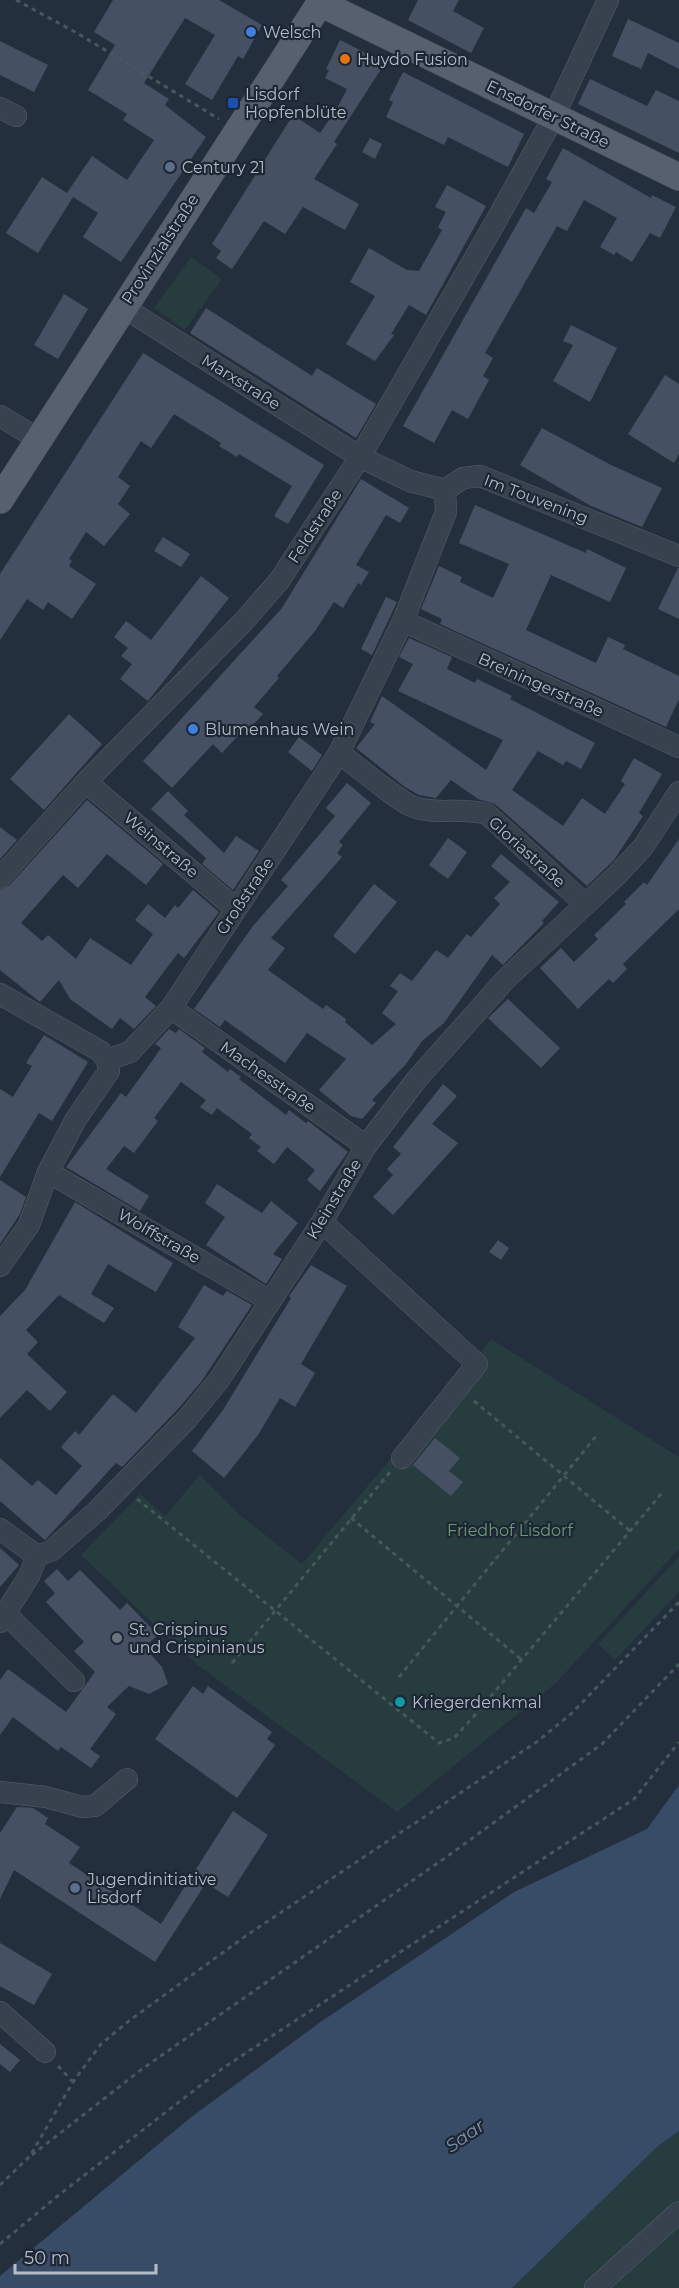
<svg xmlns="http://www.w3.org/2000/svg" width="679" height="2288" font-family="Montserrat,sans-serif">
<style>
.green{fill:#263c3f}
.water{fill:#394c67}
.building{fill:#455162}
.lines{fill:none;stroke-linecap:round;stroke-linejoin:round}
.minor-casing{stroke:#565f6c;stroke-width:22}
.major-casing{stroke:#414a57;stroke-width:28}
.path{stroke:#44595c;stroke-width:3;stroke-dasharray:4.5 4.5;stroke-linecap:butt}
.minor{stroke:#38414e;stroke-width:21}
.major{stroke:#56606e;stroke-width:27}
.shop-dot{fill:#3f7fe0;stroke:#1d2633;stroke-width:2}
.food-dot{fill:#e8710a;stroke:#1d2633;stroke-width:2}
.transit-dot{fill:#1a4fb4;stroke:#1d2633;stroke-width:2}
.service-dot{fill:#5c6f8a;stroke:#1d2633;stroke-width:2}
.worship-dot{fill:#6b7280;stroke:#1d2633;stroke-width:2}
.culture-dot{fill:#0f9aa8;stroke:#1d2633;stroke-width:2}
.labels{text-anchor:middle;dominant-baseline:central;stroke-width:4.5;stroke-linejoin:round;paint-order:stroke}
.poi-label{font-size:16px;fill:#b4bcc9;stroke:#1d2633;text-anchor:start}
.street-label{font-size:16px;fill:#b4bcc9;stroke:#1d2633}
.park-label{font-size:16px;fill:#6b9a76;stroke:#1d2633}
.water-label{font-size:18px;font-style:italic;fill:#7c92b1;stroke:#1d2633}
</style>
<rect width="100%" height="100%" fill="#242f3e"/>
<path class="green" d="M191 257 222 279 185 330 154 308Z
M491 1339 679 1457V1549L556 1683 397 1812 195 1663 81 1555 140 1494 165 1516 200 1475 240 1515 302 1564Z
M679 1557V1592L615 1660 598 1644Z
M679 2131V2288H512L658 2146Z"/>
<path class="water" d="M679 1785V2131L658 2146 512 2288H0V2276L190 2118 322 2021 514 1892 647 1829Z"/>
<path class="building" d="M113 0H219L262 25 243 59 238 56 212 100 185 84 215 35 185 18 144 83 169 99 165 105 206 137 121 262 83 237 98 213 73 197 38 253 6 233 42 177 67 193 92 156 127 180 154 140 123 120 127 114 88 90 115 45 94 32Z
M418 0H459L453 11 484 28 471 53 408 20Z
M628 19 679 43V69L648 53 641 69 612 56Z
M340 40 385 63 334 142 337 144 314 179 359 204 345 230 303 207 285 234 264 221 232 269 216 258 221 251 212 244 293 115 320 133 331 117 332 118 347 89 325 78 329 70 326 69Z
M0 41 48 65 34 92 0 75Z
M403 72 524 134 508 167 448 137 444 145 386 117 393 102 389 100Z
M590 79 647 106 656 90 679 101V153L578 104Z
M370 138 382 144 375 159 362 152Z
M563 148 651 198 652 195 676 207 660 238 650 233 632 262 616 252 614 255 600 247 617 218 584 200 567 231 557 226 485 353 493 358 483 376 489 380 468 419 452 410 434 443 403 426 526 208 534 213 552 182 546 179Z
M447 185 486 206 426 315 409 305 391 334 394 335 375 361 346 344 375 296 350 282 369 248 407 270 419 271 442 230 438 227 446 212 435 207Z
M64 294 88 309 58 359 34 345Z
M206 308 312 376 317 368 376 404 356 438 190 333Z
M571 325 617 348 590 402 553 381 573 345 563 341Z
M143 353 324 465 288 524 274 516 292 486 239 454 237 457 219 446 221 443 174 414 151 448 141 441 118 477 130 486 118 504 130 514 104 546 86 532 69 559 72 561 69 566 96 584 72 619 48 602 43 610 27 599 0 640V574Z
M665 375 679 384V454L674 463 628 434Z
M542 428 611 465 662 488 642 527 591 506 520 465Z
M361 479 409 508 400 523 386 515 356 565 369 572 361 585 358 583 343 608 334 602 315 631 277 676 279 678 254 707 263 714 250 728 247 726 222 753 213 744 172 788 143 761 282 608Z
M475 505 586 553 587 549 626 568 610 602 551 575 526 630 596 663 608 637 625 645 623 649 679 676V699L666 727 440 624 442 619 421 609 439 566 462 577 460 582 493 598 509 564 459 543Z
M163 537 190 554 181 567 154 551Z
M678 568H679V619L658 609Z
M201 576 229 598 148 701 120 679 132 664 121 656 128 648 114 637 126 621 151 640Z
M386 597 397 602 372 655 361 649Z
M409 638 452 657 447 669 475 683 477 679 512 696 510 699 595 743 581 769 566 761 563 765 538 751 512 790 563 826 582 798 605 814 625 784 621 781 634 758 662 774 639 813 643 816 614 860 587 886 495 804 478 799 451 780 436 798 419 795 405 787 356 748 375 724 370 722 382 696 486 770 503 740 398 691 413 664 399 657Z
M69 714 102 744 44 810 10 779Z
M299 737 322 755 312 771 288 752Z
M347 783 371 803 339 842 343 845 337 853 342 857 271 938 285 948 268 970 323 1009 326 1005 346 1019 345 1022 372 1045 396 1024 382 1013 398 991 390 986 400 973 412 981 436 950 448 958 467 934 471 937 500 904 494 898 510 882 491 866 501 854 559 902 542 921 544 923 503 965 492 955 444 1023 422 1041 406 1064 372 1100 376 1103 362 1119 351 1116 319 1090 346 1059 307 1033 285 1063 225 1020 220 1027 194 1009 253 926 288 886 281 880 335 816 326 808Z
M168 791 188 811 184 815 224 853 236 836 259 851 233 890 202 864 206 858 151 809Z
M87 800 163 864 146 885 107 854 78 888 63 875 21 923 42 941 48 935 76 959 90 938 131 965 153 934 135 920 148 904 165 918 175 905 178 908 193 890 219 912 184 958 178 953 145 997 156 1006 134 1029 120 1018 112 1029 70 999 59 980 40 1002 0 970V890L9 886Z
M0 827 17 840 0 859Z
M448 838 467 852 448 879 429 865Z
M679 839V909L623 964 627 969 613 983 609 979 578 1009 540 968 561 948 574 962 598 939 594 935 626 904 624 902 644 882 647 885Z
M374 884 397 902 355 954 333 936Z
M508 999 560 1048 541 1068 488 1018Z
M169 1029 176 1033 179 1029 205 1048 202 1052 228 1072 230 1069 241 1077 239 1079 286 1115 289 1110 306 1123 308 1121 348 1152 320 1191 307 1180 315 1170 287 1147 274 1164 257 1151 261 1147 249 1138 252 1134 217 1108 212 1115 200 1107 206 1100 181 1082 154 1118 158 1121 134 1153 124 1146 106 1169 149 1196 140 1211 66 1167 121 1093 126 1097 152 1061 161 1048 155 1044Z
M44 1035 88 1062 52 1121 39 1113 0 1177V1089L13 1097 32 1066 26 1063Z
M443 1084 457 1096 432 1124 458 1143 393 1215 373 1197 393 1175 387 1169 401 1154 393 1147Z
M0 1180 26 1197 20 1214 0 1244Z
M217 1184 262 1213 271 1201 298 1223 273 1254 282 1259 266 1284 206 1245 225 1217 205 1203Z
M75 1202 173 1263 156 1292 108 1264 91 1294 114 1308 104 1323 59 1295 26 1330 38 1342 27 1354 67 1392 50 1411 27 1390 0 1418V1316L25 1290Z
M498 1240 509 1248 501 1260 489 1252Z
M311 1265 347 1286 301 1364 315 1373 295 1407 280 1398 258 1435 224 1478 192 1451 223 1410 291 1298 289 1296Z
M204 1285 223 1296 227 1291 252 1305 201 1382 177 1410 122 1467 116 1463 45 1540 0 1501V1458L32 1486 38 1480 56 1495 82 1466 61 1447 75 1431 79 1435 113 1394 136 1413 195 1338 178 1327Z
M435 1438 460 1458 449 1471 463 1482 451 1496 413 1465Z
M0 1548 19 1565 0 1587Z
M57 1569 68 1581 80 1570 120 1610 127 1603 158 1635 144 1647 162 1667 168 1684 149 1694 129 1686 107 1707 116 1714 90 1749 100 1756 91 1768 61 1747 58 1751 13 1717 0 1735V1680L8 1669 66 1712 95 1672 74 1651 84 1642 46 1602 55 1593 44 1581Z
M193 1686 203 1694 208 1686 272 1732 267 1739 275 1745 237 1798 155 1739Z
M17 1807 33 1808 48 1818 45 1824 80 1847 69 1863 161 1924 233 1811 268 1835 228 1897 206 1883 155 1962 14 1870 0 1899V1833Z
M0 1943 52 1974 34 2005 0 1986Z
M0 2044 20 2060 10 2072 0 2064Z"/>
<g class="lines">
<g class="minor-casing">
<path id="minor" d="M0 108 16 116
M123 307 360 457 410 481 445 490 463 478 480 476 679 556
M0 416 38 439
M403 621 679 747
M339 753C356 765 397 801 414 807 435 815 461 807 487 814L585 904
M86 782 236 909
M0 878 86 782 244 621 279 581 360 457 496 221 553 118 608 0
M0 994 100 1051 107 1060 109 1071 76 1119 48 1172 29 1225 0 1266
M171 1008 366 1146
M107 1060 130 1052 171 1008 339 753 403 621 446 512 445 490
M48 1172 270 1301
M322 1222 477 1364 402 1458
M0 1529 37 1556
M37 1556 51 1551 97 1511 187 1419 219 1380 322 1222 366 1146 417 1079 506 979 617 875 643 847 679 792
M6 1614 74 1681
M0 1622 29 1576 37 1556
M0 1792 46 1797 82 1807 95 1806 127 1779
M0 2012 45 2052
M595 2288 679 2212"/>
</g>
<g class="major-casing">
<path id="major" d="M320 3 679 177
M0 500 322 0"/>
</g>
<path class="path" d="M16 0 77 33 219 119
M474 1401 630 1531
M137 1499 439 1743 454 1738 476 1714 662 1493
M351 1518 522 1660
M232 1663 390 1472
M399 1677 597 1435
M58 2066 73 2082
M32 2155 142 2069 452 1853 602 1744 679 1664
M0 2185 30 2156 73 2082 101 2044 130 2020 247 1935 538 1741 572 1713 679 1602
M0 2244 60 2194 223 2068 634 1799 679 1742"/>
<use href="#minor" class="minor"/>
<use href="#major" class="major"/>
</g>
<g class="shop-dot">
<circle cx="251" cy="32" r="6"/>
<circle cx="193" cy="729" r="6"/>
</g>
<circle class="food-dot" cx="345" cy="59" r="6"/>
<rect class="transit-dot" x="227" y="97" width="12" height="12" rx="3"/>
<g class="service-dot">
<circle cx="170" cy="167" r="6"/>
<circle cx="75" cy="1888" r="6"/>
</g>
<circle class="worship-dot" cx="117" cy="1638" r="6"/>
<circle class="culture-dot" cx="400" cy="1702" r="6"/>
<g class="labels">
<g class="poi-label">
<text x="263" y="32">Welsch</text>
<text x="357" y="59">Huydo Fusion</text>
<text x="245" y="94">Lisdorf<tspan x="245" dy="18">Hopfenblüte</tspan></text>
<text x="182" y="167">Century 21</text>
<text x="205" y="729">Blumenhaus Wein</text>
<text x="129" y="1629">St. Crispinus<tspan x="129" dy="18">und Crispinianus</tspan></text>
<text x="412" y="1702">Kriegerdenkmal</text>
<text x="87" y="1879">Jugendinitiative<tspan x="87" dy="18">Lisdorf</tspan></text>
</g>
<g class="street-label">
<text transform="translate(548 114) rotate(26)">Ensdorfer Straße</text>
<text transform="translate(160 249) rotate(-57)">Provinzialstraße</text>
<text transform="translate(241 382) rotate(32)">Marxstraße</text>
<text transform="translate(536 499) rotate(21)">Im Touvening</text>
<text transform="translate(315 526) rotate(-57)">Feldstraße</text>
<text transform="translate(541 685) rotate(24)">Breiningerstraße</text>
<text transform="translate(161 845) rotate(40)">Weinstraße</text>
<text transform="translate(527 852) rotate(42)">Gloriastraße</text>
<text transform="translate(245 896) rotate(-56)">Großstraße</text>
<text transform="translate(268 1077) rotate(35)">Machesstraße</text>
<text transform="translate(334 1199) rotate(-59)">Kleinstraße</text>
<text transform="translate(159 1236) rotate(30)">Wolffstraße</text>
</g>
<g class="park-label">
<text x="510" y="1530">Friedhof Lisdorf</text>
</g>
<g class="water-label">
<text transform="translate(465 2136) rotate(-35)">Saar</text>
</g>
</g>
<path d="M15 2264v9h141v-9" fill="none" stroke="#b4bcc9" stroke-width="3"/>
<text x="24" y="2264" font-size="18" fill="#b4bcc9" stroke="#1d2633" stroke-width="4.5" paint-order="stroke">50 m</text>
</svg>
